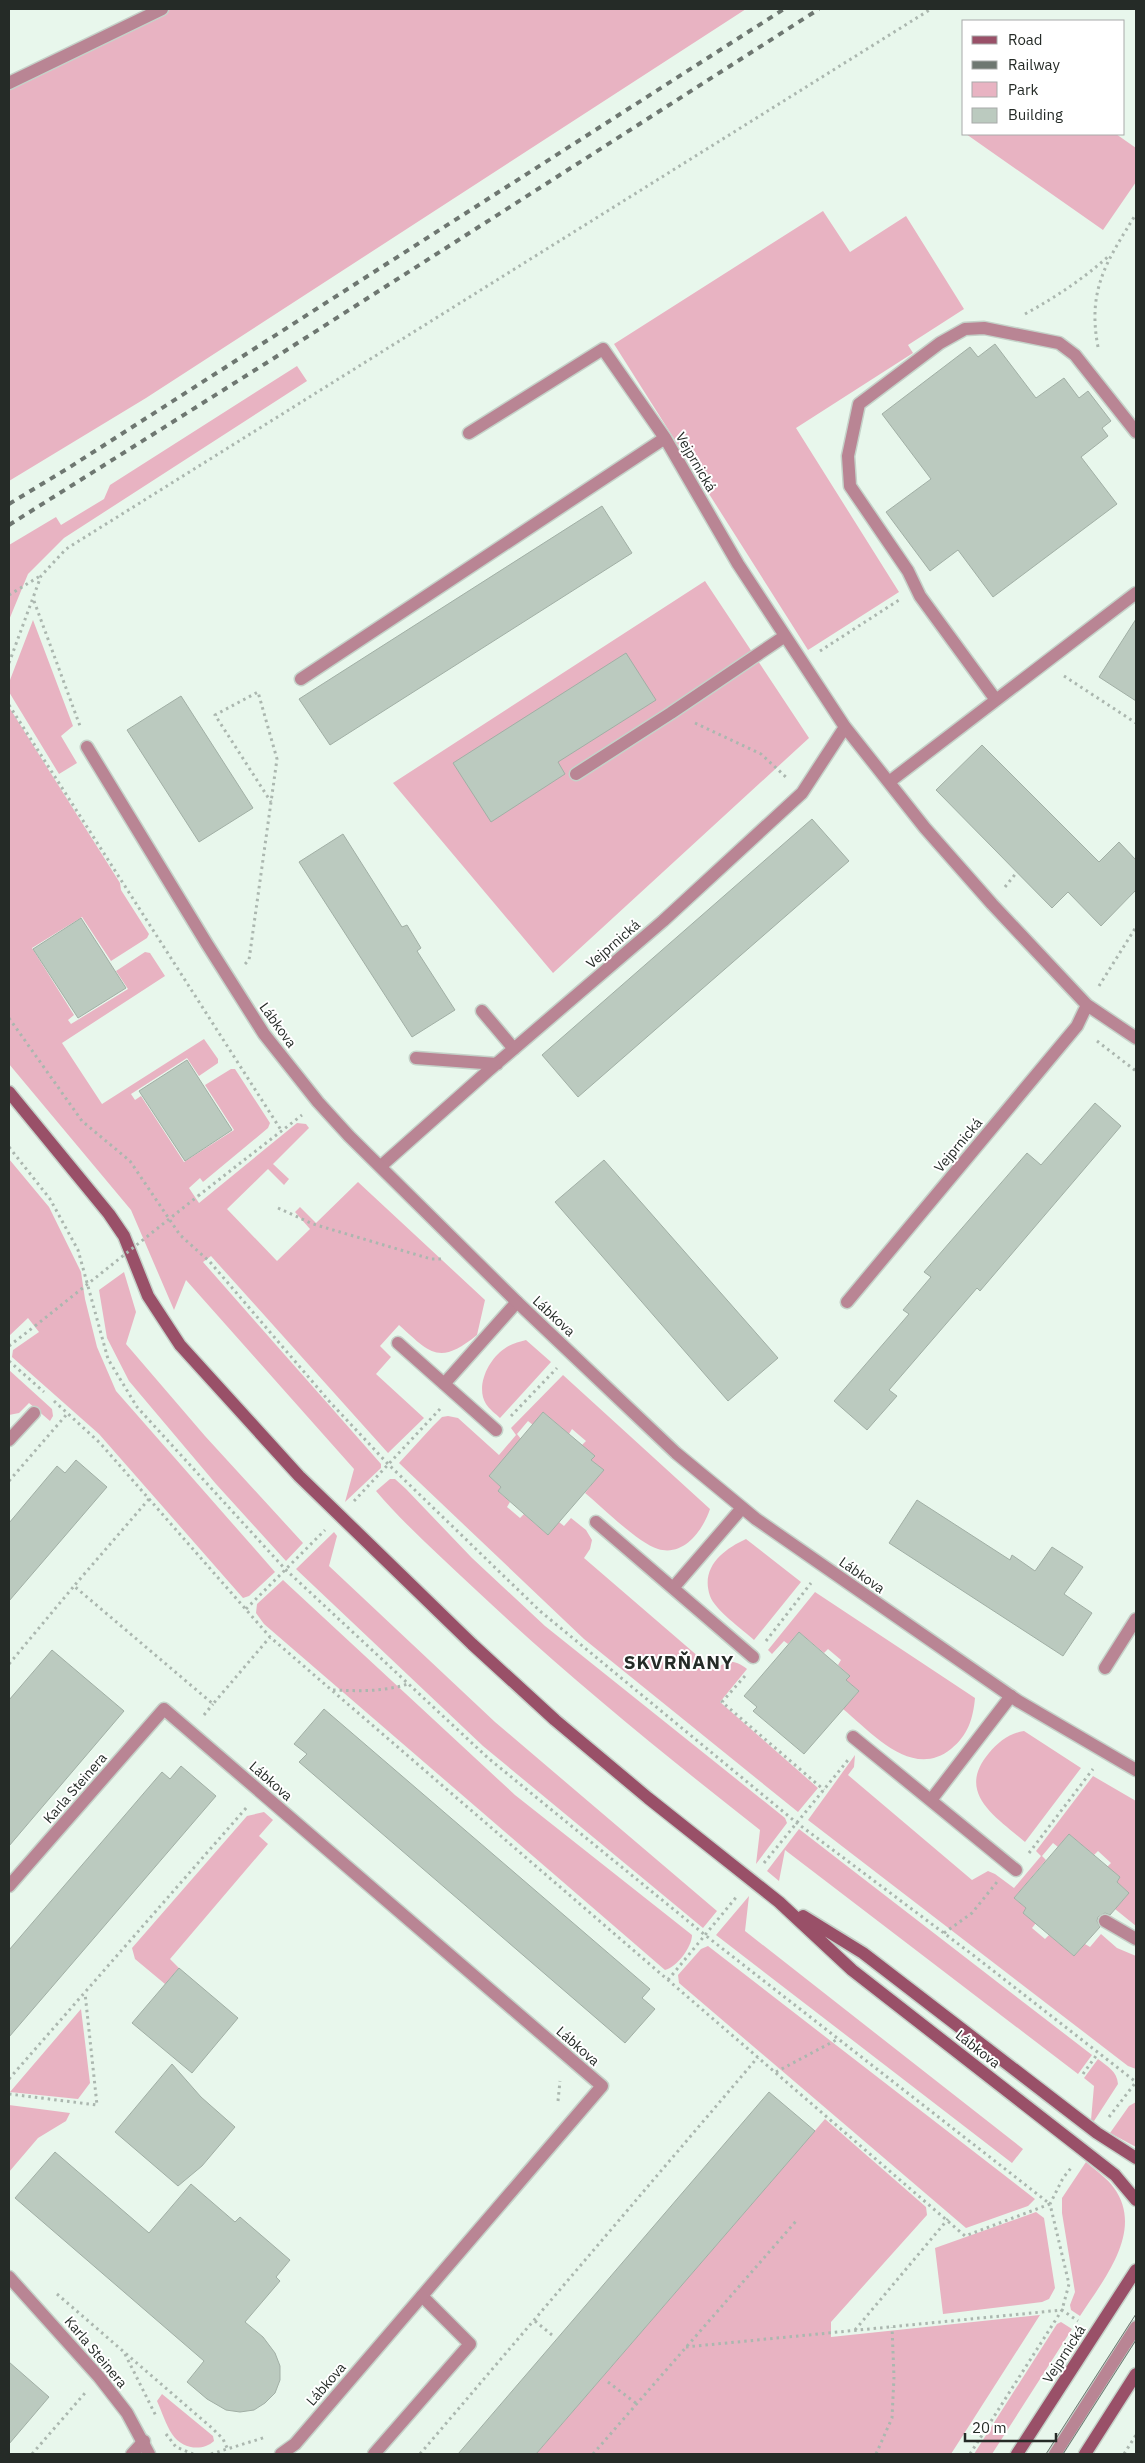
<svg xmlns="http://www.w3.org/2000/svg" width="1145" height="2463" font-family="'IBM Plex Sans',sans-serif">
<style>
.green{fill:#e8b3c2}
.building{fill:#bbcabf;stroke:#a1afa5}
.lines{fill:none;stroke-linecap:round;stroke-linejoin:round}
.lane-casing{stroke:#c5d2c9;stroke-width:15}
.street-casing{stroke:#c5d2c9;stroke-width:15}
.secondary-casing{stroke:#c5d2c9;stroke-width:15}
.path{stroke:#abb7af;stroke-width:3;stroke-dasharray:2.5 4;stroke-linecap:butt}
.lane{stroke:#b98594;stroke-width:12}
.street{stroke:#b98594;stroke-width:12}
.secondary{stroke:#995068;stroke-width:12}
.tram{stroke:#6e7771;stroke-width:1}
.rail{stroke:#6e7771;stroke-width:4;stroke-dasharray:6 6;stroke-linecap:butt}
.path-bridge{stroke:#abb7af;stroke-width:3;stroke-dasharray:2.5 4;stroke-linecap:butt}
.labels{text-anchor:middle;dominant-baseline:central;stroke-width:4;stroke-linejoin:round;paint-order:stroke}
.street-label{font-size:14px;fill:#252b27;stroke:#fff}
.district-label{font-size:19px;font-weight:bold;letter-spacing:1px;fill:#252b27;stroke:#fff}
</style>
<rect width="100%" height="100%" fill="#e8f7ec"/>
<path class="green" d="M162 9H746L146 398 9 481V83Z
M966 134H1116L1136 148V182L1103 230Z
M823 211 850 252 906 216 964 309 908 345 913 353 796 428 899 592 808 650 614 344Z
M297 366 307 381 64 538 28 574 9 620V545L56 517 61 525 104 499 110 485Z
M705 581 809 738 553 973 393 783Z
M33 620 73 726 61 736 77 763 59 774 9 692 10 680Z
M9 707 120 883 121 890 149 934 147 938 111 961 82 917 32 948 74 1015 68 1020 71 1024 128 989 116 971 145 952 150 953 165 976 62 1043 102 1104 204 1039 218 1059V1063L199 1076 187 1058 131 1094 135 1100 141 1096 184 1162 234 1130 205 1085 231 1069H235L270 1123 268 1128 203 1182 200 1178 189 1188 199 1203 297 1123 306 1124 309 1128 273 1164 289 1179 284 1185 268 1169 227 1209 277 1261 310 1229 295 1212 300 1207 316 1223 358 1182 485 1300 477 1335C439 1366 430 1353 399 1325L380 1346 391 1357 376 1374 424 1418 388 1453 211 1256 203 1262 381 1464V1468L345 1502 354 1469 186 1280 174 1310 131 1210 9 1064Z
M9 1159 49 1207 81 1272 85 1299 97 1347 116 1391 275 1572 249 1596 243 1598 99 1434 12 1357 13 1350 39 1332 28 1318 9 1336Z
M124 1272 136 1312 126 1344 205 1436 303 1543 286 1561 216 1484 129 1381 107 1338 99 1290Z
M526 1340 551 1362 500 1418C496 1414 489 1409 486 1404 475 1386 489 1359 504 1349 510 1344 519 1342 526 1340Z
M9 1370 52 1409 53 1416 50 1421 29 1403 19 1413 9 1415Z
M563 1375 710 1509C703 1530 684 1557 658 1549 638 1543 602 1507 585 1493L603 1470 591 1460 594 1456 582 1445 586 1441 572 1429 569 1434 543 1412 533 1425 528 1421 517 1434 521 1439 489 1476 501 1487 498 1491 510 1502 507 1507 520 1518 524 1514 548 1535 559 1522 564 1526 571 1518 586 1530 592 1540 590 1549 584 1558 714 1670C726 1661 734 1658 747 1669L720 1702 818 1788 798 1812 584 1639 399 1463 433 1426 442 1417 448 1416 458 1418 499 1455 516 1435 511 1428Z
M390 1479H395L406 1489 472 1558 545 1626 785 1818 787 1823 756 1864 760 1830C662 1753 566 1675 476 1590 442 1558 406 1526 376 1491Z
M334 1532 337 1536 329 1566 495 1722 717 1911 703 1928 483 1746 296 1569Z
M746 1539 801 1582 754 1640C742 1629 715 1610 710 1596 700 1567 724 1549 746 1539Z
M283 1580 515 1795 692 1935C692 1947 677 1967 665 1970L264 1624 256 1613 257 1604Z
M815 1592 975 1698C973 1719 968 1735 951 1749 912 1780 872 1733 843 1709L859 1691 846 1680 850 1676 838 1665 841 1660 828 1649 824 1653 799 1632 788 1644 784 1641 772 1654 768 1650Z
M1024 1731 1081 1768 1025 1842C996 1817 955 1793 989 1753 998 1742 1010 1733 1024 1731Z
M855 1755 854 1767 848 1775 972 1880 988 1871 995 1874 1014 1888 1041 1856 1036 1851 1093 1776 1136 1801V1926L1115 1909 1129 1893 1117 1882 1120 1877 1107 1867 1111 1863 1098 1851 1094 1855 1069 1834 1058 1847 1053 1843 1042 1856 1046 1860 1014 1898 1026 1908 1023 1913 1036 1923 1032 1928 1045 1939 1049 1935 1074 1956 1085 1944 1090 1947 1101 1934 1117 1948 1136 1956V2069L1128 2066 808 1820Z
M264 1812 273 1820 259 1836 268 1844 170 1959 179 1968 165 1984 135 1959 132 1948 247 1816Z
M799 1829 1092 2055 1078 2074 785 1850 779 1881 767 1871Z
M749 1896 745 1931 1023 2149 1012 2163 716 1935Z
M708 1946 1035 2199 1028 2206 966 2228 679 1983 678 1975 701 1949Z
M81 2009 90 2083 78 2099 10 2092Z
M1098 2059C1108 2067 1117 2071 1118 2084L1094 2121 1091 2120 1094 2086 1084 2078Z
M1136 2102V2147L1110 2133 1129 2106Z
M9 2105 70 2113 66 2121 38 2138 9 2172Z
M825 2119 926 2207 927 2215 831 2322V2337L1040 2315 951 2454H536Z
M1086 2162C1095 2170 1107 2178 1114 2188 1145 2231 1103 2280 1080 2316L1071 2310 1070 2305 1075 2292 1062 2213V2198Z
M1036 2212 1044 2218 1055 2288 1049 2299 1042 2302 943 2314 935 2248Z
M1061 2322 1072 2329 992 2454H974L1057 2324Z
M162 2394 213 2436 214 2441C202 2452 182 2449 172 2434 166 2425 162 2412 157 2401Z"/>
<path class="building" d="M995 344 1036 398 1064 378 1079 398 1088 391 1111 421 1102 428 1108 436 1081 457 1117 504 993 597 958 550 930 571 886 512 931 479 882 414 970 347 978 357Z
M602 506 632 553 330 745 299 699Z
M1136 619V701L1099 677Z
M626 653 656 700 558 762 565 774 491 822 453 763Z
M181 696 253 808 199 842 127 730Z
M982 745 1099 862 1119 842 1136 860V890L1101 926 1068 892 1052 908 936 790Z
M812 819 849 861 578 1097 542 1055Z
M343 834 402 927 407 925 421 948 417 951 455 1010 412 1037 299 862Z
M81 918 126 988 78 1018 33 949Z
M187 1060 232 1130 185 1161 139 1091Z
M1095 1103 1121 1126 980 1291 977 1288 889 1390 897 1396 867 1430 834 1401 909 1314 903 1310 931 1277 924 1272 1027 1153 1041 1165Z
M604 1160 778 1358 728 1401 555 1202Z
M543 1412 595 1456 591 1460 604 1470 548 1535 498 1491 501 1487 489 1476Z
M76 1460 107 1487 9 1601V1523L57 1466 65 1473Z
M917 1500 1010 1560 1012 1555 1035 1571 1052 1547 1083 1567 1064 1594 1092 1613 1063 1656 889 1543Z
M799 1632 850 1676 846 1680 859 1691 804 1754 753 1711 757 1707 744 1696Z
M52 1650 124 1711 9 1846V1700Z
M324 1709 650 1989 642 1998 655 2009 625 2043 299 1762 307 1754 294 1744Z
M181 1766 216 1796 9 2037V1950L162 1772 170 1779Z
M1069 1834 1120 1877 1117 1882 1129 1893 1110 1915 1105 1913 1098 1917 1097 1921 1100 1927 1074 1956 1023 1913 1026 1908 1014 1898Z
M179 1968 238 2018 192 2073 132 2023Z
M172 2064 201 2097 235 2127 202 2166 178 2186 115 2132Z
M769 2092 815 2131 536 2454H458Z
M55 2152 149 2233 191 2184 235 2222 240 2217 290 2260 276 2277 280 2281 245 2322 263 2337 275 2353 280 2366V2380L275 2393 265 2403 254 2410 240 2412 226 2410 207 2399 187 2382 204 2361 15 2198Z
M9 2362 49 2397 9 2444Z"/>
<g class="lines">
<g class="lane-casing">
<path id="lane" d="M9 83 162 9
M469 433 603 349 665 438 738 564 845 727 925 828 992 904 1087 1005 1136 1038
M301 679 665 438
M996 700 920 596 908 571 850 486 848 456 859 404 940 343 965 329 984 328 1059 343 1075 355 1136 432
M576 774 671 713 785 636
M889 782 1136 593
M482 1011 514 1049
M416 1058 497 1064
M381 1166 488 1071 663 921 802 793 845 727
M847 1302 1077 1026 1087 1005
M398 1343 496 1430
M444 1384 517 1302
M596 1522 753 1657
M673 1588 742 1508
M1105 1668 1136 1619
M853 1737 1016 1870
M931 1800 1011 1696
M132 2454 144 2441
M374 2454 470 2344 422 2296
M1055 2454 1136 2327"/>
</g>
<g class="street-casing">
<path id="street" d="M87 747 207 944 264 1034 318 1102 349 1136 517 1302 676 1453 756 1519 1018 1701 1136 1770
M9 1440 34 1413
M9 1886 164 1709 602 2086 295 2444 281 2454
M1105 1921 1136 1939
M9 2277 99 2377 127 2413 149 2454"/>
</g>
<g class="secondary-casing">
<path id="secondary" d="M9 1092 109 1214 124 1236 148 1296 180 1345 299 1476 472 1644 555 1720 648 1798 779 1902 852 1970 1115 2175 1136 2200
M803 1916 863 1953 1097 2133 1136 2158
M1017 2454 1136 2270
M1085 2454 1136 2374"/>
</g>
<path class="path" d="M1025 314C1056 297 1083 279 1110 255
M1098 347C1087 289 1107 261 1136 214
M9 595 40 576
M34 601 80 726
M820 651 899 600
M9 663 41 576 66 549 931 9
M1064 676 1136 723
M9 705 281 1130
M695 723 761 754 787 778
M1005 887 1017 872
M245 964 249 960 277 759 258 692 215 715 271 802
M1099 986 1136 927
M9 1018 82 1121 130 1161 180 1235 210 1262 329 1401 388 1464 540 1611 797 1823 973 1955 1136 2082
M1097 1041 1136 1071
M9 1147 50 1199 78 1250 108 1359 137 1407 285 1569 488 1758 705 1935 1050 2204
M198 1196 302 1115
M278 1208 313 1224 431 1259H442
M9 1346 35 1326
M9 1361 44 1392
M54 1401 100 1443 270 1637 965 2236 1050 2204
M511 1416 557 1368
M9 1481 67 1414
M149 1499 74 1586 213 1704 270 1637
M354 1501 440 1409
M246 1609 325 1530
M766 1641 811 1583
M9 1664 74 1586
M745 1676 722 1702 824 1790
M333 1690C359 1691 382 1692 408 1684
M204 1715 213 1704
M1029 1853 1093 1769
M764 1863 848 1760
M944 1933 972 1913 997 1882
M668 1980 738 1895
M776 2072 838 2039
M1083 2074 1098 2053
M9 2079 247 1807
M9 2094 97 2105 85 1993
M558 2101 560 2081
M1109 2117 1136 2082
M57 2294 212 2428 223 2439 228 2450
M535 2321 552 2335
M855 2330 948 2219
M686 2347 1062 2310 1078 2321
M125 2354 156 2416
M608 2382 637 2404
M166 2434 176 2447 193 2454
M32 2454 85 2393
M211 2454 266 2437
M420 2454 758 2057
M593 2454 797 2220
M876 2454 892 2418 894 2377 892 2327
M970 2454 1062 2310 1069 2284 1050 2204 1063 2178 1071 2168
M1124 2454 1136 2435"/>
<use href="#lane" class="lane"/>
<use href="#street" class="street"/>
<use href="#secondary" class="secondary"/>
<path class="tram" d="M1046 2454 1136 2314
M1063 2454 1136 2340"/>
<path class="rail" d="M9 504 70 467 784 9
M9 525 271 360 819 9"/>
<path class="path-bridge" d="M35 1326 198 1196"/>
</g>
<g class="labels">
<g class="street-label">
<text transform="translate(696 462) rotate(60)">Vejprnická</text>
<text transform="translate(613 944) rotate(-41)">Vejprnická</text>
<text transform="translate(278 1025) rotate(54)">Lábkova</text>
<text transform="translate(958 1145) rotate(-50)">Vejprnická</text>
<text transform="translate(554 1316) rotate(43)">Lábkova</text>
<text transform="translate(862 1575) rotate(35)">Lábkova</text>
<text transform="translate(271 1781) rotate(41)">Lábkova</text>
<text transform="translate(75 1788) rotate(-49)">Karla Steinera</text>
<text transform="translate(578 2046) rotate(41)">Lábkova</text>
<text transform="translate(978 2049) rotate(38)">Lábkova</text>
<text transform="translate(96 2352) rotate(50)">Karla Steinera</text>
<text transform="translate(1064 2354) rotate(-57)">Vejprnická</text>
<text transform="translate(326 2384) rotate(-49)">Lábkova</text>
</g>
<g class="district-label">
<text x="679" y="1662">SKVRŇANY</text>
</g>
</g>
<rect width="1145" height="2463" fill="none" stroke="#252b27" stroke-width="20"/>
<rect x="962" y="20" width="162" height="115" fill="#ffffff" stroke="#a8aaa9"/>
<rect x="972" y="36" width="25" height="8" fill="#995068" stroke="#a8aaa9"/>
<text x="1008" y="45" font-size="15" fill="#252b27">Road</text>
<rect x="972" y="61" width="25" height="8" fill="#6e7771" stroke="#a8aaa9"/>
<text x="1008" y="70" font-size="15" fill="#252b27">Railway</text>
<rect x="972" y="82" width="25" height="15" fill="#e8b3c2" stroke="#a8aaa9"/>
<text x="1008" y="95" font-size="15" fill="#252b27">Park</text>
<rect x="972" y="108" width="25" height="15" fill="#bbcabf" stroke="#a8aaa9"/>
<text x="1008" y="120" font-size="15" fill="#252b27">Building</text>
<path d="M965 2433v8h91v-8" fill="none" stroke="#252b27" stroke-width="2.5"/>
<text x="972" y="2433" font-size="15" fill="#252b27" stroke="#ffffff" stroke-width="4" paint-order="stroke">20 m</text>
</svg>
